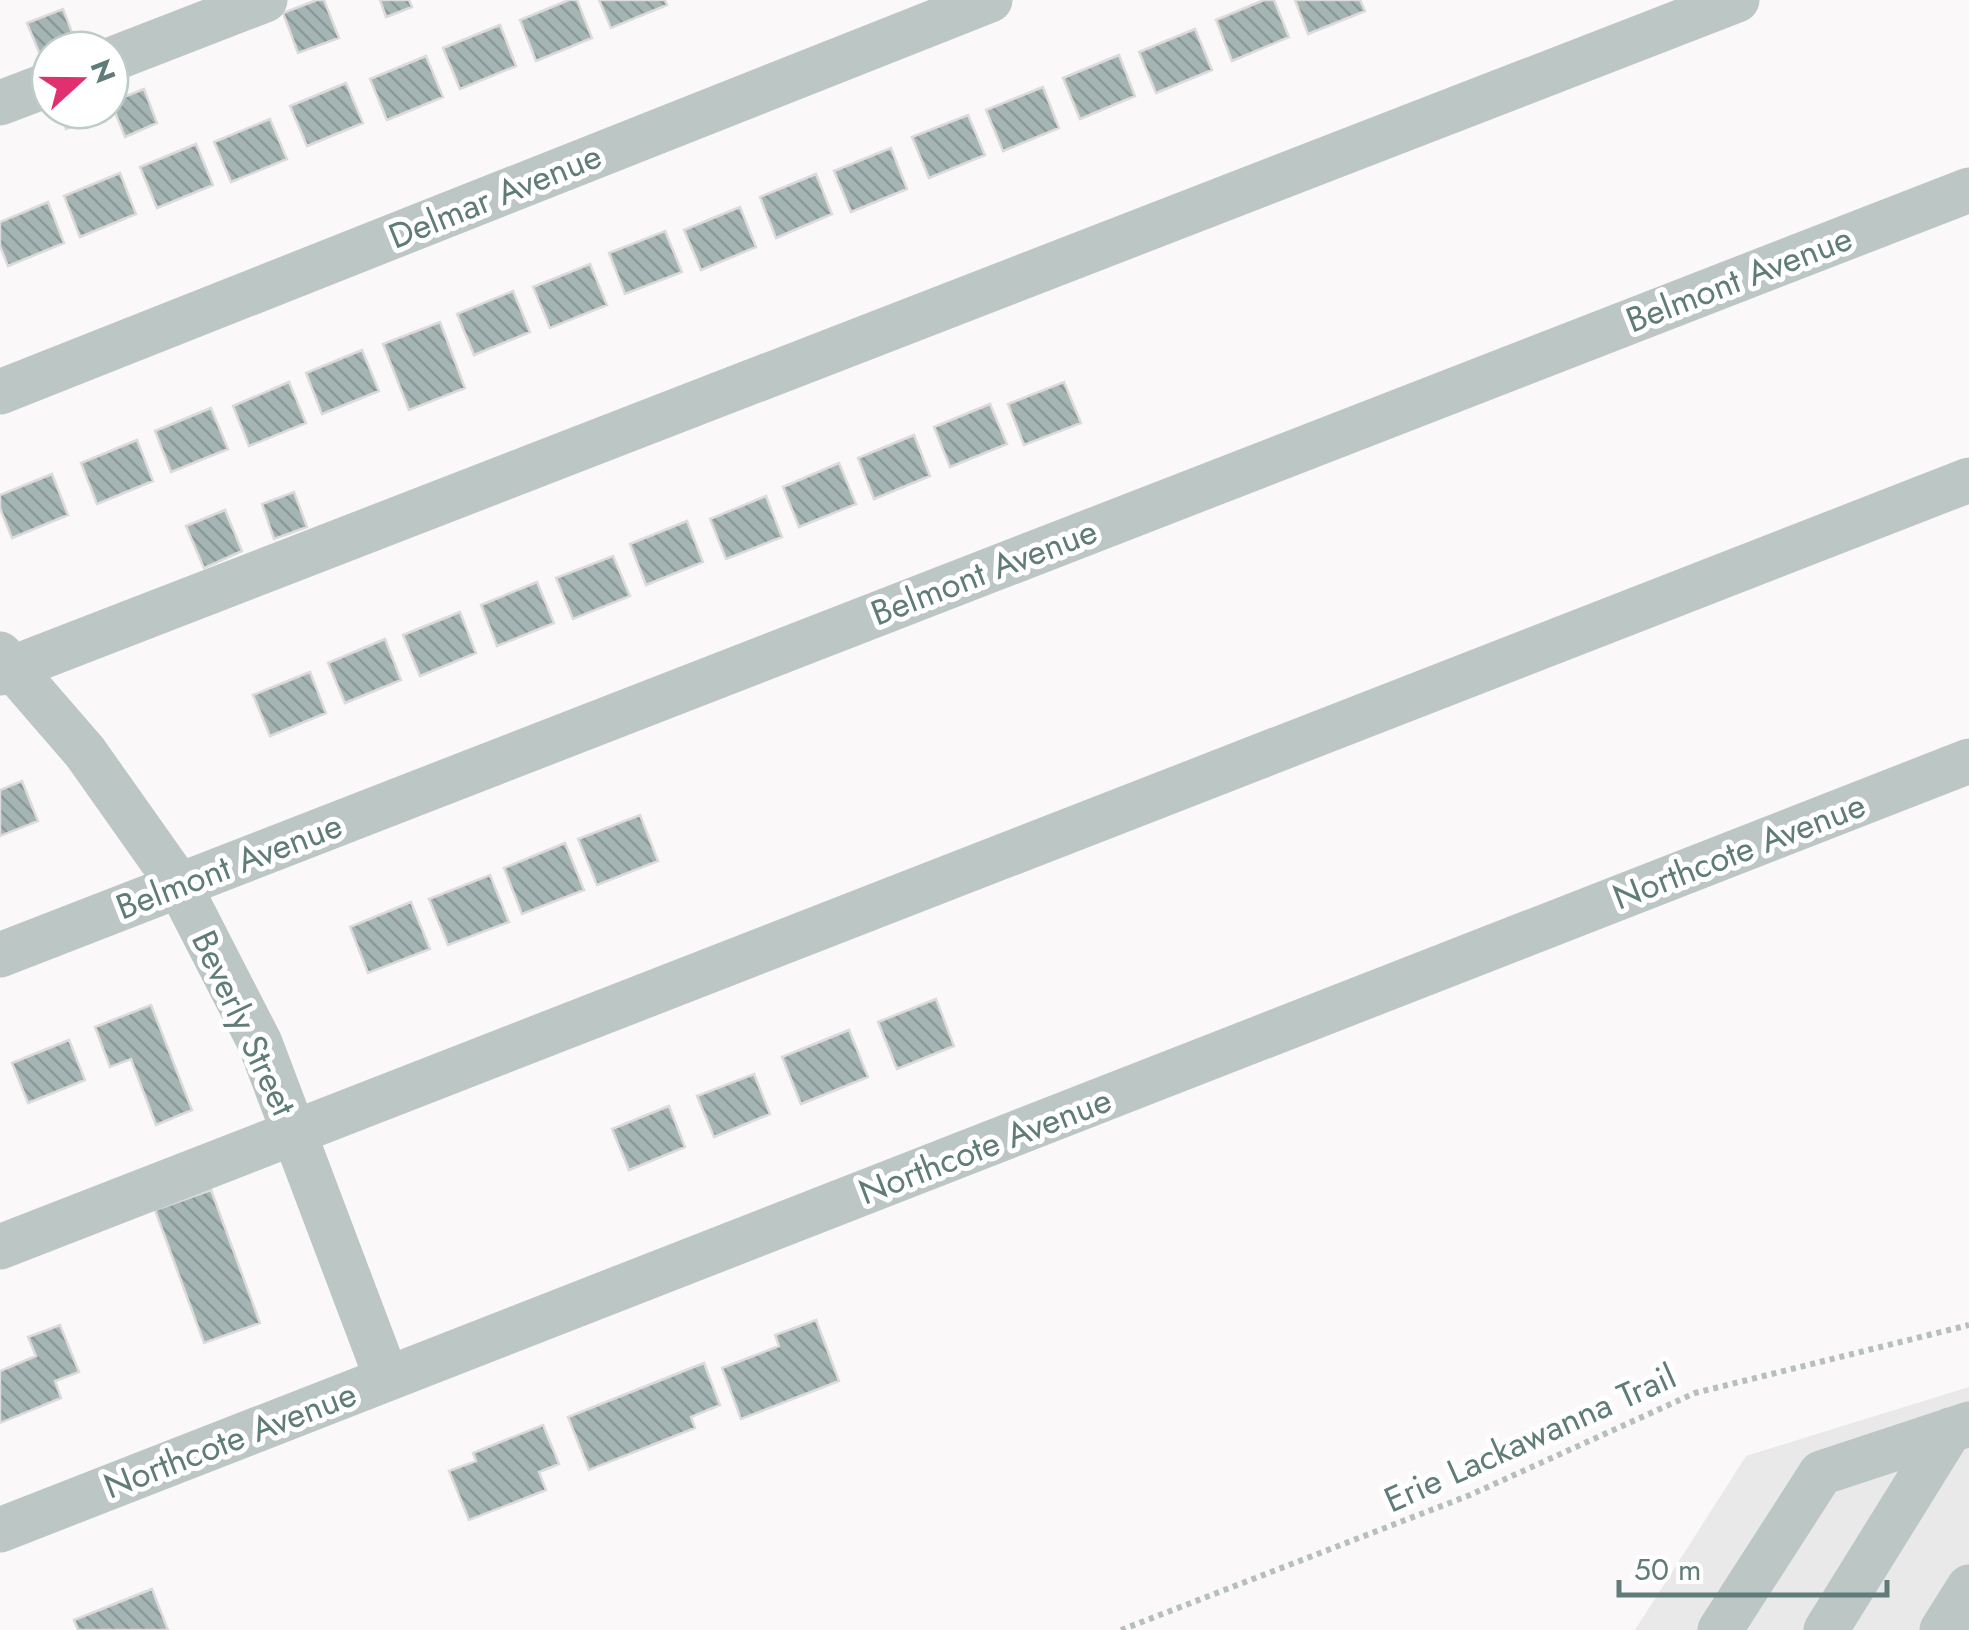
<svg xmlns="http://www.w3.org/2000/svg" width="1969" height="1630" font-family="Jost,sans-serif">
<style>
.built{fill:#e8e9e8}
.building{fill:url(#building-back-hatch);stroke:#dcdada;stroke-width:2.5}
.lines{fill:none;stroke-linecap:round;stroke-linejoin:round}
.path{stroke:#b7bfbe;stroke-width:6;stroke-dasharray:5 5;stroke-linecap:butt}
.minor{stroke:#bcc6c4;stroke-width:45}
.labels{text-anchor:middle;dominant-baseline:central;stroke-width:10;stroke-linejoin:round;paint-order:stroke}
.street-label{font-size:35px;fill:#607c78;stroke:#fff}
</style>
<defs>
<pattern id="building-back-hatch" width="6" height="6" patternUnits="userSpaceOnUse" patternTransform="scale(2.5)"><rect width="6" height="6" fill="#a5b5b3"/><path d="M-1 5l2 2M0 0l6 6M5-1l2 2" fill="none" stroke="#8a9896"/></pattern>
</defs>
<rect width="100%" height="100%" fill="#faf8f8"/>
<path class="built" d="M1969 1387V1630H1635L1746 1456Z"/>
<path class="building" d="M317 0H324L339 38 298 53 283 13Z
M380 0H409L412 7 386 17Z
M569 0H577L592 38 536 61 520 20Z
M599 0H665L667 5 611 28Z
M1264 0H1274L1289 37 1232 61 1216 20Z
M1295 0H1360L1365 11 1308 34Z
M63 9 78 48 50 50V59L43 62 27 23Z
M500 25 516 66 460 89 443 48Z
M1195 29 1212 70 1156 93 1139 52Z
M1119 55 1135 96 1080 119 1063 78Z
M426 56 443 97 387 120 370 79Z
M346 83 363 123 307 146 290 106Z
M1043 87 1059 128 1003 151 986 110Z
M144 89 157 123 125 137 111 102Z
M60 110H98L101 118 66 129Z
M968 115 985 155 929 178 912 137Z
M270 119 287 159 231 182 214 142Z
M196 144 213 185 157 208 140 167Z
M891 148 907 189 851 212 834 171Z
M120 173 136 214 80 237 64 196Z
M816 174 832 214 776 238 760 197Z
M48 202 64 243 8 266 0 246V222Z
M740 207 756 247 701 270 684 230Z
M665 231 682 272 625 294 609 253Z
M590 264 607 305 550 328 533 287Z
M513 291 530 332 474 355 457 314Z
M440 322 465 388 409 410 383 344Z
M362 350 379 391 322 414 306 373Z
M289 382 306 423 249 446 233 406Z
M1064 382 1081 423 1024 445 1008 404Z
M990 404 1007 444 950 467 934 427Z
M211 408 228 449 171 472 155 431Z
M914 435 930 476 874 499 858 458Z
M137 440 153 481 97 504 81 463Z
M839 463 856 504 799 527 783 487Z
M52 474 68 515 12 538 0 508V495Z
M294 492 307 527 274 539 262 504Z
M766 496 782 537 726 559 710 519Z
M225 510 242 551 204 568 186 526Z
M687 521 703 562 646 585 630 544Z
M613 556 630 596 573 619 556 578Z
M537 582 554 623 497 646 481 605Z
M460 612 476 653 420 676 403 635Z
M385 639 401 680 345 703 328 663Z
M310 672 326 713 270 736 253 695Z
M22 781 38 821 0 836V790Z
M640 815 658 861 597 885 578 839Z
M565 843 584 890 522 914 504 868Z
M490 875 509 922 448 945 429 899Z
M411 902 430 949 368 973 350 927Z
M936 999 954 1046 897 1069 878 1022Z
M151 1005 192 1110 156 1125 131 1059 110 1067 95 1027Z
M849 1030 868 1077 801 1104 782 1057Z
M69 1040 85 1080 28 1103 12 1063Z
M754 1074 770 1114 714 1137 697 1096Z
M669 1106 685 1147 629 1170 612 1129Z
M211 1190 260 1323 204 1343 155 1210Z
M816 1320 839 1381 741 1419 722 1368 779 1346 775 1335Z
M60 1325 79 1372 55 1381 61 1398 0 1423V1371L36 1356 28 1337Z
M704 1363 720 1405 691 1417 695 1428 589 1470 568 1417Z
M543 1425 559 1464 539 1472 546 1490 469 1520 449 1471 476 1461 473 1453Z
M152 1589 168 1630H78L74 1620Z"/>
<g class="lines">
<path class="path" d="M1121 1630 1470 1495 1695 1393 1969 1325"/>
<path class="minor" d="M110 60 265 0
M0 103 50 84
M0 392 990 0
M0 654 85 752 179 885 260 1043 387 1379
M0 673 1737 0
M0 955 1969 190
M0 1247 1969 480
M0 1530 1969 761
M1720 1630 1821 1473 1969 1424
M1826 1630 1950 1430
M1942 1630 1969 1587"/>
</g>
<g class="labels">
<g class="street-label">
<text transform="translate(495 196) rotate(-22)">Delmar Avenue</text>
<text transform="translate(1739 279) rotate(-21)">Belmont Avenue</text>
<text transform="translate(984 572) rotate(-21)">Belmont Avenue</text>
<text transform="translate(1739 851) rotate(-21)">Northcote Avenue</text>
<text transform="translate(229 866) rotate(-21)">Belmont Avenue</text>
<text transform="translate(244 1023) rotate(65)">Beverly Street</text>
<text transform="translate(985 1146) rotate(-21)">Northcote Avenue</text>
<text transform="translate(1530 1438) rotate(-24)">Erie Lackawanna Trail</text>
<text transform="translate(230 1440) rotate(-21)">Northcote Avenue</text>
</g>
</g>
<g transform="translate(80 80) rotate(69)"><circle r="48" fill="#ffffff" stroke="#bfcbc9" stroke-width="2.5"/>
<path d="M0-8L18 38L0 25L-18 38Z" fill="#e13070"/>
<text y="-15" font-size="28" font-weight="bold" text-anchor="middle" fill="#607c78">N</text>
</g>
<path d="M1619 1580v15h268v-15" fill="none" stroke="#607c78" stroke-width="5"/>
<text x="1634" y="1580" font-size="30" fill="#607c78" stroke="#ffffff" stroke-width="8" paint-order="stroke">50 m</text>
</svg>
